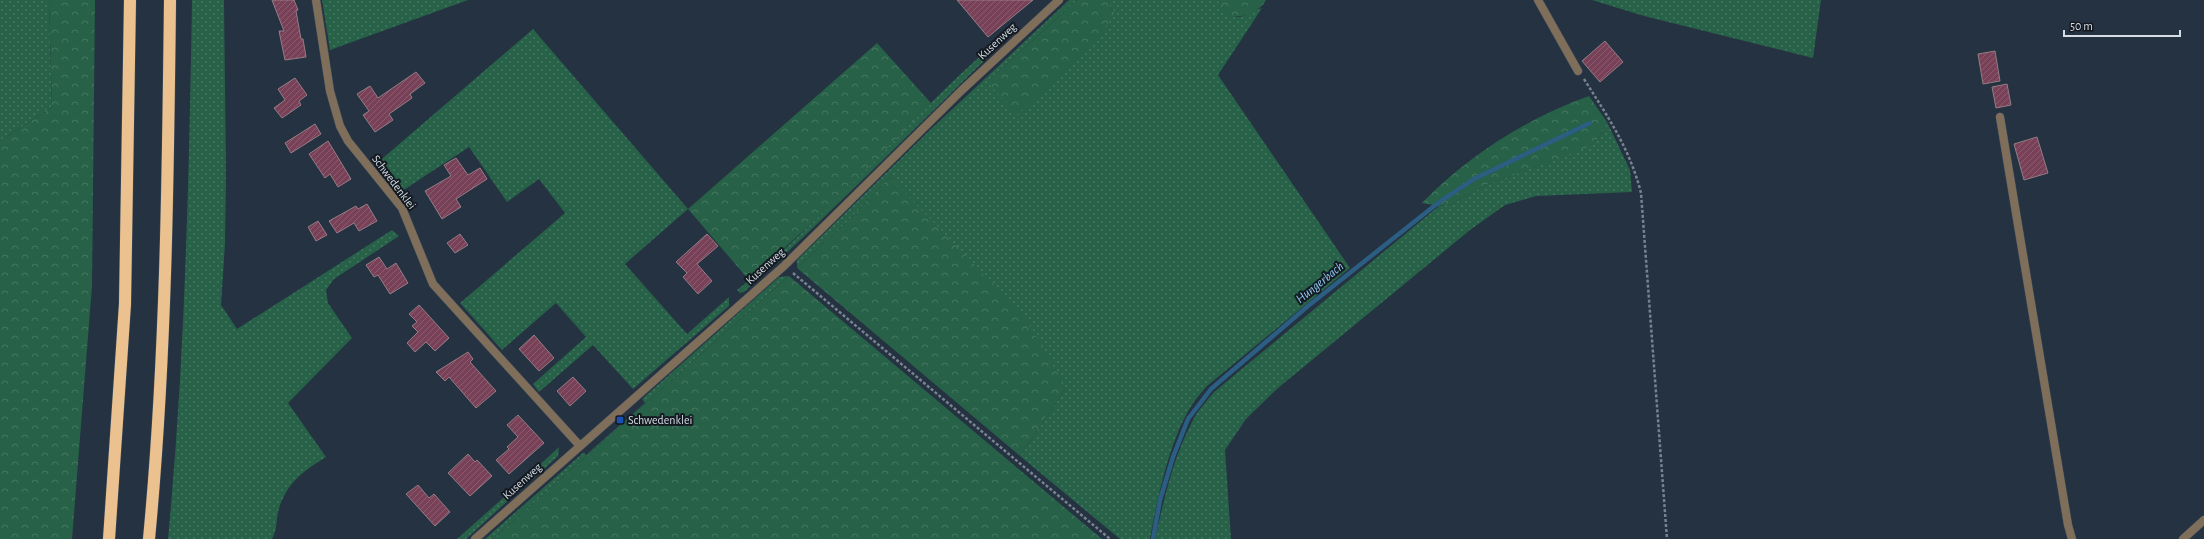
<svg xmlns="http://www.w3.org/2000/svg" width="2204" height="539" font-family="'Alegreya Sans',sans-serif">
<style>
.grass{fill:url(#grass-dots)}
.forest{fill:url(#forest-crowns)}
.lines{fill:none;stroke-linecap:round;stroke-linejoin:round}
.stream{stroke:#2b5e82;stroke-width:4.5}
.building{fill:url(#building-hatch);stroke:#957c84}
.service-casing{stroke:#414d5c;stroke-width:9}
.minor-casing{stroke:#414d5c;stroke-width:9}
.tertiary-casing{stroke:#414d5c;stroke-width:9}
.motorway-casing{stroke:#414d5c;stroke-width:13}
.path{stroke:#798390;stroke-width:2.5;stroke-dasharray:3 2;stroke-linecap:butt}
.service{stroke:#7f6e5a;stroke-width:8}
.minor{stroke:#7f6e5a;stroke-width:8}
.tertiary{stroke:#7f6e5a;stroke-width:8}
.motorway{stroke:#ebc28f;stroke-width:12}
.transit-dot{fill:#1a4fb4;stroke:#141a20;stroke-width:1.5}
.labels{text-anchor:middle;dominant-baseline:central;stroke-width:4;stroke-linejoin:round;paint-order:stroke}
.street-label{font-size:12px;fill:#d5dde7;stroke:#141a20}
.poi-label{font-size:12px;fill:#d5dde7;stroke:#141a20;text-anchor:start}
.water-label{font-size:13px;font-style:italic;fill:#90ccf9;stroke:#141a20}
</style>
<defs>
<pattern id="grass-dots" width="8" height="8" patternUnits="userSpaceOnUse"><rect width="8" height="8" fill="#266148"/><path d="M2 2h.1M6 6h.1" fill="none" stroke="#457762" stroke-width="1.8" stroke-linecap="round"/></pattern>
<pattern id="forest-crowns" width="20" height="18" patternUnits="userSpaceOnUse"><rect width="20" height="18" fill="#266148"/><path d="M2 6a3 3 0 1 1 6 0M12 15a3 3 0 1 1 6 0" fill="none" stroke="#457762"/></pattern>
<pattern id="building-hatch" width="6" height="6" patternUnits="userSpaceOnUse"><rect width="6" height="6" fill="#784157"/><path d="M-1 1l2-2M0 6l6-6M5 7l2-2" fill="none" stroke="#8a5c6f"/></pattern>
</defs>
<rect width="100%" height="100%" fill="#253241"/>
<path class="grass" d="M0 0H49L52 107 0 141Z
M192 0H224L226 173 225 244 221 305 237 329 392 230 399 236 334 279 326 290 328 303 352 338 288 403 326 457C302 472 286 483 278 512 276 522 277 530 272 539H168C185 360 189 180 192 0Z
M322 0H468L330 50Z
M1069 0H1077L987 82 1115 13 1105 0H1218L1230 16 1240 17 1262 8 1218 75 1350 268 1207 386C1202 392 1196 398 1192 405 1170 438 1157 500 1150 539H1120L1020 456 1066 388 890 177 849 220 797 268V260L930 130Z
M1592 0H1821L1813 58 1644 16Z
M533 29 688 209 625 264 687 334 729 297V306L633 389 593 345 539 392 533 384 586 337 556 303 502 350 460 303 565 213 539 179 507 202 469 147 399 193 376 164Z
M988 49 989 56C908 135 828 216 744 292L740 293 737 290C828 217 901 126 988 49Z
M1607 122 1630 170 1632 192 1536 196 1505 205 1470 230 1278 388 1246 419 1225 450 1231 539H1155C1164 499 1173 458 1192 422 1197 411 1206 402 1214 392L1439 206 1452 204 1486 185 1558 158 1598 139Z
M789 276 493 539H485L584 452 586 455 645 403 642 399 779 277Z
M559 447 558 456 525 486 520 487 518 485Z
M512 490V497L466 539H457Z"/>
<path class="forest" d="M49 0H95L92 286 72 539H0V141L52 107Z
M1077 0H1105L1115 13 1093 45 1017 115 987 82Z
M1218 0H1266C1259 13 1243 18 1229 16Z
M877 43 931 103 833 204 749 280 688 209Z
M1589 96 1607 122 1598 139 1586 148 1486 185 1452 204 1439 206 1422 203C1468 156 1527 118 1589 96Z
M890 177 1025 317 1066 388 1020 456 797 268 849 220Z
M789 276 1102 539H493Z"/>
<g class="lines">
<path class="stream" d="M1153 539 1160 500 1173 457 1188 419 1211 389 1308 306 1438 203 1474 179 1590 123"/>
</g>
<path class="building" d="M272 0H294L298 10 296 11 301 39H303L306 57 285 60 279 31H284Z
M957 0H1033L988 37Z
M1605 41 1623 62 1600 82 1582 61Z
M1995 51 2000 81 1983 84 1978 54Z
M416 72 425 83 410 94 412 98 389 114 393 120 375 132 363 115 369 111 357 94 370 86 378 98Z
M295 78 307 95 299 101 301 105 282 118 274 108 285 100 278 89Z
M2007 84 2011 105 1996 108 1992 87Z
M315 124 321 134 291 153 285 143Z
M2037 137 2048 173 2024 180 2014 144Z
M328 141 351 179 338 187 330 174 325 178 309 154Z
M456 158 468 175 480 168 487 179 456 199 461 207 442 219 425 191 451 176 444 165Z
M367 204 377 221 359 231 354 223 337 233 329 221 356 206 358 209Z
M318 221 327 235 316 241 308 227Z
M460 234 468 245 455 253 447 243Z
M707 234 718 246 697 264 712 281 698 294 683 277 687 273 676 262Z
M379 257 387 269 396 263 408 283 390 294 378 275 374 277 366 265Z
M419 305 449 338 435 351 426 342 415 352 407 343 418 332 412 326 417 322 409 314Z
M534 335 554 358 539 371 519 349Z
M468 352 473 359 470 362 496 391 476 408 449 377 445 381 436 372Z
M573 377 586 391 570 406 557 391Z
M518 415 544 443 509 474 496 460 509 449 507 447 518 437 507 425Z
M468 454 475 462 477 460 492 476 470 496 448 473Z
M418 485 429 498 434 494 450 512 435 526 406 494Z"/>
<g class="lines">
<g class="service-casing">
<path id="service" d="M2000 117 2068 525 2072 539"/>
</g>
<g class="minor-casing">
<path id="minor" d="M316 0 330 91 340 126 348 141 402 208 433 284 580 446
M1538 0 1578 71
M2183 539 2204 520"/>
</g>
<g class="tertiary-casing">
<path id="tertiary" d="M475 539 784 266 962 90 1059 0"/>
</g>
<g class="motorway-casing">
<path id="motorway" d="M109 539 125 304 130 0
M149 539C166 360 168 180 170 0"/>
</g>
<path class="path" d="M1584 79C1608 117 1630 149 1641 193L1667 539
M793 273 1110 539"/>
<use href="#service" class="service"/>
<use href="#minor" class="minor"/>
<use href="#tertiary" class="tertiary"/>
<use href="#motorway" class="motorway"/>
</g>
<rect class="transit-dot" x="616" y="416" width="8" height="8" rx="2"/>
<g class="labels">
<g class="street-label">
<text transform="translate(997 41) rotate(-43)">Kusenweg</text>
<text transform="translate(394 182) rotate(53)">Schwedenklei</text>
<text transform="translate(765 266) rotate(-42)">Kusenweg</text>
<text transform="translate(522 481) rotate(-42)">Kusenweg</text>
</g>
<g class="poi-label">
<text x="628" y="420">Schwedenklei</text>
</g>
<g class="water-label">
<text transform="translate(1320 283) rotate(-39)">Hungerbach</text>
</g>
</g>
<path d="M2064 30v6h116v-6" fill="none" stroke="#d5dde7" stroke-width="2"/>
<text x="2070" y="30" font-size="12" fill="#d5dde7" stroke="#141a20" stroke-width="3" paint-order="stroke">50 m</text>
</svg>
